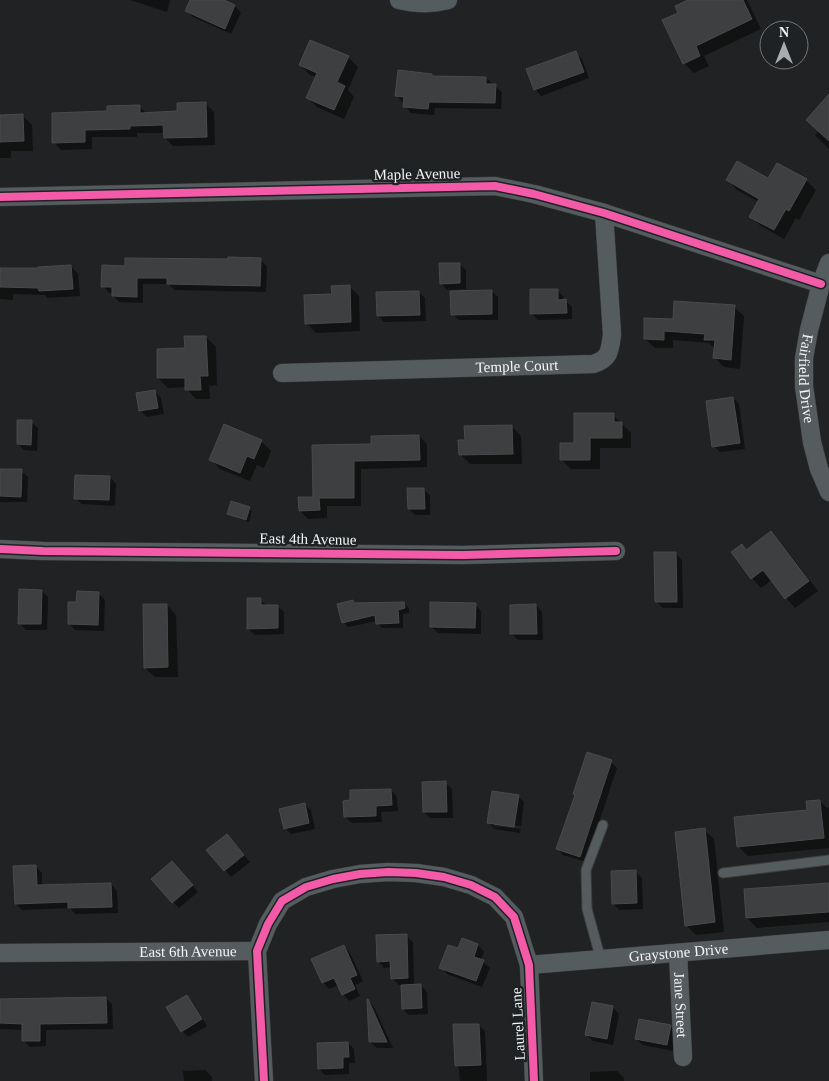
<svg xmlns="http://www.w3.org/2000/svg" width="829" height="1081" font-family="'Times New Roman',serif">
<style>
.shadow{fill:#0007;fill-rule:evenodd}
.building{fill:#3e3f40;stroke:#484a4b}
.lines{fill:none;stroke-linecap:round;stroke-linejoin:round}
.service-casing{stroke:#3e4040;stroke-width:11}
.minor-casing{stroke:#3e4040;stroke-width:19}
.service{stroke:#555c60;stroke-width:9}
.minor{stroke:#555c60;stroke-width:18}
.cycleway-casing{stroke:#1f2224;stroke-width:11}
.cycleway{stroke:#f35aa7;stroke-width:8}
.labels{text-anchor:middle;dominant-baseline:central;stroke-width:5;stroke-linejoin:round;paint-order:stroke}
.street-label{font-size:15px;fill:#f3f5f6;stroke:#1f2224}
</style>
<rect width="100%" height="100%" fill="#202223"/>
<path class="shadow" d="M130 0H170L167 12Z
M191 0H220L235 6 241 13 231 34 193 17 186 11Z
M691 0H747L761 29 704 56 709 66 694 73 684 63 680 13Z
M576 53 582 59 589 78 541 96 535 89Z
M348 57 358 67 348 90 354 97 344 119 317 107 307 97 316 77 310 75 300 65Z
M432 75 434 78H486L502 92 501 109 435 108 434 115 411 113 405 106V102H403L396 96Z
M829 96V149L815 135 819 131Z
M206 104 214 112 215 145 173 146 165 138V133H137V137H92V149L61 150 54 142 108 112 140 107 147 114 178 113Z
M22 115 32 125 33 151H11V158H0V116Z
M728 180H806L816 190 799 220 796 218 784 239 761 226 751 216 759 202 737 190Z
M260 260 267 266 266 292 175 290 168 284H143V303L119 302 113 296V293H109L103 286 126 267Z
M459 264 466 270V289L447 290 441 283Z
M71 266 78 274 80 296 47 298 45 295 13 294V300L0 299V269H39Z
M349 286 359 296 360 331 316 333 306 323 333 295Z
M557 290 563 296 564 301H566L572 307V319L538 320 532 314Z
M491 291 498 297V320H459L452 314Z
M419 292 425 298 426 321 384 322 378 316Z
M734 307 744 316 740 369 724 367 715 358V349L709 343 673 340V348H655L645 339 674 320Z
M206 337 216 347 217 385 209 386 210 399H196L187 389V387L168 388 158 378 186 350Z
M155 391 161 398 164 414 147 417 140 410Z
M733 398 739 404 745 449 720 452 714 446Z
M613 415 631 433V448H600V469H571L562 460 575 444Z
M31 422 38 428 37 451 24 450 18 444Z
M512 427 521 436 522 464H470L460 454 466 441Z
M419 436 427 444V467L361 469V506H327V518L308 519 300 511 314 498 313 446 373 445Z
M261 441 271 451 264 468 257 465 250 481 220 469 211 459Z
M0 470 21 471 28 477 27 502H0Z
M110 477 116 484 115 506 82 504 75 498Z
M423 489 430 495V515H415L409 509Z
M249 508 252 511 249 522 232 516 229 514Z
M771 533 781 543 818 591 795 608 786 598 772 580 761 588 752 578 742 546 747 551Z
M675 553 682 560 683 608H663L656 601Z
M42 591 48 597 47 630H26L19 623Z
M98 593 105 600 104 631 75 630 69 623 78 603Z
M260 599 267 606H277L284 612V634L255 635 248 629Z
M352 601 355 604 404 603 409 608V613L403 614V628H382L377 623V621L348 627 343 622Z
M475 604 481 611V634L438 633 431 627Z
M167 605 176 615 178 677H155L145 668Z
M536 605 542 612 543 640H518L512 634Z
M611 762 617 768 586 862 563 855 557 848Z
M445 783 452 789 453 818H430L424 812Z
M391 790 397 797 398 811 381 812 382 822 352 823 345 817 351 802Z
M518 796 524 802 520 833 495 829 489 823ZM494 823 521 826 520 829 494 826Z
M820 801 827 808 829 807V848L748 856 738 846 808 811Z
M304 804 311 810 315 829 291 834 285 828Z
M704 830 714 839 724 932 696 935 686 925Z
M227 835 250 862 231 877 208 850Z
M35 866 42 873V886L111 884 117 891 118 913 75 914 70 908 22 910 16 904Z
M178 869 198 892 179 908 173 902Z
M636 872 642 878 643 909 619 910 613 903Z
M829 884V922L757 928 747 918Z
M406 936 413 942 414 986 421 985 427 992 428 1014 409 1015 403 1009 402 985H399L392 978V967L384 968 378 961Z
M463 940 478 945 484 952 481 960 490 968 482 987 447 974 441 967 459 950Z
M344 946 350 953 363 981 355 985 360 996 349 1001 343 994 339 985 329 989 323 982Z
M187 996 193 1003 207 1026 188 1037 182 1031Z
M106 998 112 1004 113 1029 46 1030V1046L30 1047 23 1040V1030L0 1029V999Z
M369 1001 374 1007 393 1048H377L370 1042Z
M593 1004 613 1008 619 1014 613 1045 593 1041 587 1035Z
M479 1025 485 1031 487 1081H460L459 1069 456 1065Z
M670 1026 677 1032 674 1051 643 1045 636 1039Z
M348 1043 354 1049 355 1063H349V1074L325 1075 319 1069Z
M205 1070 212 1077V1081H184L183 1071Z
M617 1071 624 1078V1081H590V1072Z"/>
<path class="building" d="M190 0H224L235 5 225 29 185 11Z
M688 0H743L752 19 696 46 700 56 683 64 662 20 678 13 675 6Z
M310 40 349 56 337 82 345 86 334 110 306 98 317 73 299 65Z
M576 51 584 72 534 90 526 69Z
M398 70 432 74V76L486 77V84H496L495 103 429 102 428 109 403 107 404 97 395 96Z
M829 94V141L806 120Z
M206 102 207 137 164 138 163 125 130 126V129L85 130V142L52 143V113L107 111V106L140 105V113L177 111V103Z
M23 114 24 141 0 142V115Z
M737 161 768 178 777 163 807 179 789 211 786 209 774 230 749 217 759 199 726 180Z
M228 257 261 258 260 286 167 284V278H137V297L112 296V287H101L102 265 125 266V258L228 259Z
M439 263H460V283L440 284Z
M71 265 73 289 39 291 38 288 0 287V268H38V267Z
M350 285 351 322 305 324 304 295 332 294 331 286Z
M530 289H558V300L566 299 567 313 530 314Z
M492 290V314L451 315 450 291Z
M419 291 420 315 377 316 376 292Z
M674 301 735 305 731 360 713 358 715 340H704L705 334 664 331V340L644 339V318L673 319Z
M184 336H206L208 376H200L201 390H185V378H157V349L185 348Z
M155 390 158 408 139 411 136 393Z
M733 397 740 443 712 447 706 401Z
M574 413H614V422H622V438H590V460H560V443H574Z
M17 420H32L31 445 17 444Z
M224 424 262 440 254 459 247 456 240 473 209 460Z
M512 425 513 454 459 455 458 440H465L464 426Z
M419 435 420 460 354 461V498H319L320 510 299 511 298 497H313L312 445 371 444V436Z
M0 469H22L21 497 0 496Z
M75 475 110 476 109 500 74 499Z
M407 488H424L425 509H408Z
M231 501 250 507 246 520 227 514Z
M771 531 809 581 785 599 763 570 751 579 731 552 742 544 746 550Z
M654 552H676L677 602H655Z
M19 589 42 590 41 624H18Z
M77 591 99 592 98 625 68 624V602H76Z
M247 598H261V605H278V628L247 629Z
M353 600 354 603 404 602 405 608 398 610 399 623 376 624 375 615 342 623 337 604Z
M430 602 476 603 475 628 430 627Z
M143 604H167L168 667 144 668Z
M536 604 537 634H510V605Z
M587 752 612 760 580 857 556 849 575 795 573 794Z
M446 781 447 812H423L422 782Z
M391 789 392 805 376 806V816L344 817 343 801 350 800V790Z
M492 791 519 795 514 827 487 823Z
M820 800 824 838 737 847 734 817 807 810 806 801Z
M305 803 309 823 284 829 279 809Z
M705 828 715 922 685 926 675 832Z
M227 834 244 855 224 871 206 850Z
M172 861 193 885 172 903 151 879Z
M36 865 37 885 111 883 112 907 68 908V902L15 904 13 866Z
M636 870 637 903 612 904 611 871Z
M829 883V912L746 918 744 889Z
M407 934 408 978 391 979 390 961 377 962 376 935Z
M462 938 478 944 474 957 484 960 476 981 439 968 448 945 458 948Z
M344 945 357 975 350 978 355 989 342 995 334 978 322 983 311 959Z
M421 984 422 1008 402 1009 401 985Z
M187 995 202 1019 181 1032 166 1007Z
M106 997 107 1023 40 1024V1041H22V1024L0 1023V999Z
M367 999H368L387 1042H369Z
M592 1002 613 1006 607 1039 585 1035Z
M639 1019 671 1025 667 1045 635 1039Z
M453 1024H479L481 1065 455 1066Z
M348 1042 349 1057H343V1068L318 1069 317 1043Z"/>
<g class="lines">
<g class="service-casing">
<path id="service" d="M723 873 829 860
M601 960 587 909 586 870 603 825"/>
</g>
<g class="minor-casing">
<g id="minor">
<path d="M399 0C415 4 433 4 448 0"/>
<path d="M0 197 495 186 534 194 604 213 821 284"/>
<path id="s1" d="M829 263 821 284 809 330 804 358V386L812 442 819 469 829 492"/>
<path id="s2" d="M282 373 593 364C610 359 610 350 612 334L604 213"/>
<path d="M0 549 43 551 463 555 616 551"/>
<path id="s3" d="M0 953 257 951"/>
<path id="s4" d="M678 953 683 1057"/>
<path id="s5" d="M529 965 829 940"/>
<path d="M264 1081 257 951 268 924 282 901 306 887 333 879 360 874 388 872 416 873 444 877 471 885 495 897 514 917 529 965 534 1081"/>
</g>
</g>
<use href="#service" class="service"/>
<use href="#minor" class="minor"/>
<g class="cycleway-casing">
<path id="cycleway" d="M0 197 495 186 534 194 604 213 821 284
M0 549 43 551 463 555 616 551
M264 1081 257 951 268 924 282 901 306 887 333 879 360 874 388 872 416 873 444 877 471 885 495 897 514 917 529 965 534 1081"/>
</g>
<use href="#cycleway" class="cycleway"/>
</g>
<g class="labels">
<g class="street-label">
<text transform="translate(417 174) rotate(-1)">Maple Avenue</text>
<text stroke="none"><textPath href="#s2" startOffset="235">Temple Court</textPath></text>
<text stroke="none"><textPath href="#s1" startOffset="119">Fairfield Drive</textPath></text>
<text transform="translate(308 539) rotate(1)">East 4th Avenue</text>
<text stroke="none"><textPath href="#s3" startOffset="188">East 6th Avenue</textPath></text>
<text stroke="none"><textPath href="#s5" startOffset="150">Graystone Drive</textPath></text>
<text stroke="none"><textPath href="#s4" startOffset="52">Jane Street</textPath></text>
<text transform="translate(518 1024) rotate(-93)">Laurel Lane</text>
</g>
</g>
<g transform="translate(784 45)"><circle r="24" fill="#1f2224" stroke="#747678"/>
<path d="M0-4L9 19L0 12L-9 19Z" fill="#a9abac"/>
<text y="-8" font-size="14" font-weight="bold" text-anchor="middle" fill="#f3f5f6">N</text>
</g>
</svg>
